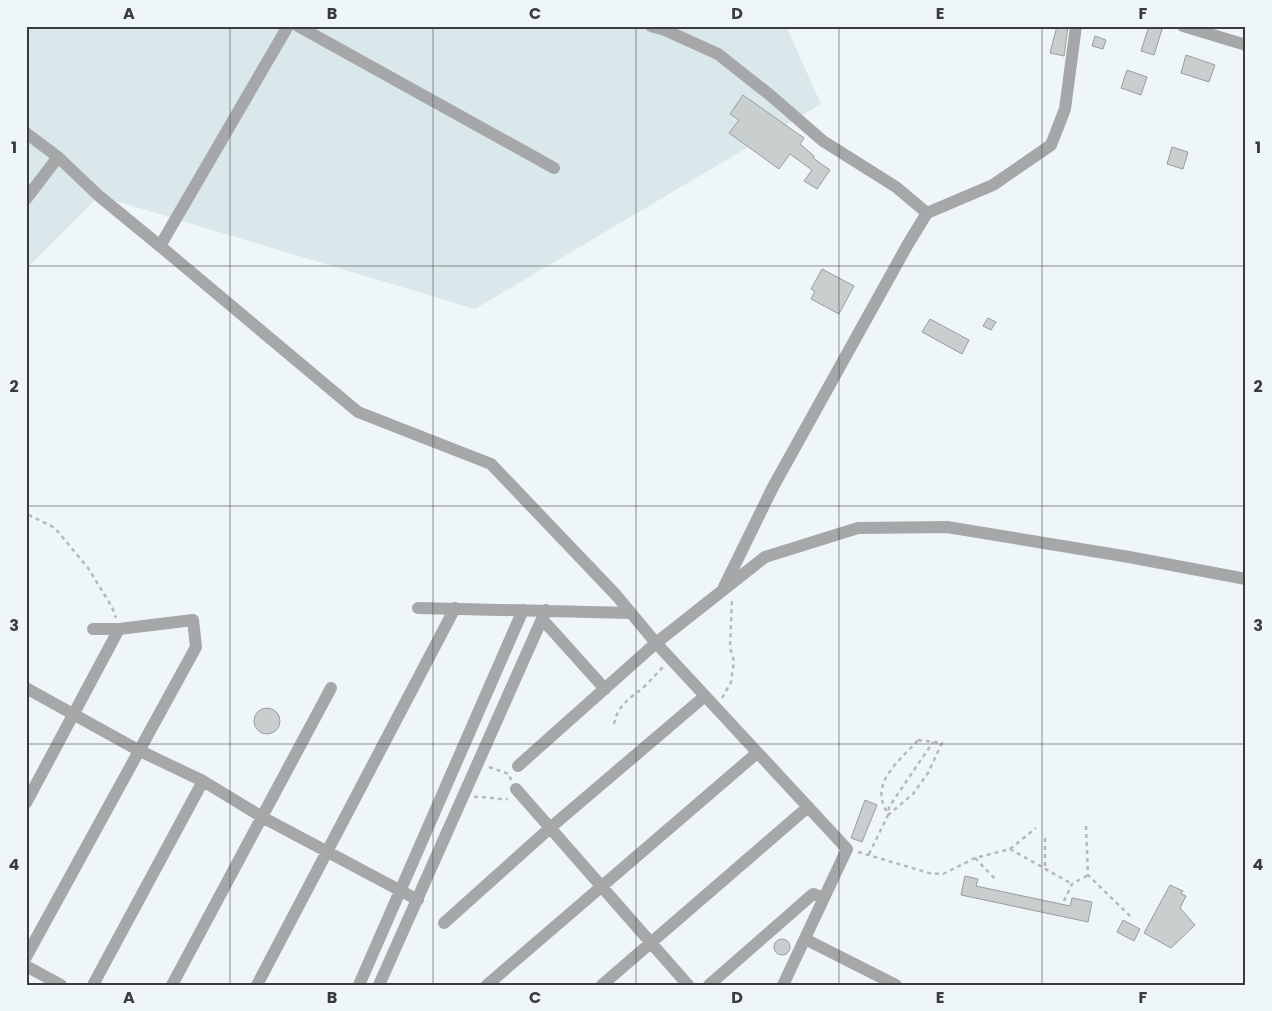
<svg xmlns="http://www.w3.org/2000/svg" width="1272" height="1011" font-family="Poppins,sans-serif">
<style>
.built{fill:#dae8ec}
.building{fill:#c8cfce;stroke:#979d9c}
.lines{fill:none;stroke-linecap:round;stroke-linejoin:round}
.path{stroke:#b4b9bb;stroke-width:2.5;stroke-dasharray:4 4;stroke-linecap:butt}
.minor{stroke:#a5a7a9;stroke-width:12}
.grid{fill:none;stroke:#393b3c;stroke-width:1;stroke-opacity:0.55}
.neatline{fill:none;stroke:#393b3c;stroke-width:2}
.grid-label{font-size:16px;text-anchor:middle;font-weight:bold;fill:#393b3c}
</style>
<rect width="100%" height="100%" fill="#eff6f8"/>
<path class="built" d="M26 26H786L821 104 475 309 99 196 26 269Z"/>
<path class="building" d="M1057 26H1068L1064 56 1050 53Z
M1149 26H1163L1154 55 1141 51Z
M1095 36 1106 40 1103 49 1092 46Z
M1186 55 1215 65 1209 82 1181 73Z
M1127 70 1147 77 1141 95 1121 88Z
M743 95 804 138 800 144 814 156 813 158 830 170 817 189 804 181 812 170 790 154 779 169 729 133 739 120 730 114Z
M1172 147 1188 152 1183 169 1167 164Z
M822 269 854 286 839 314 811 299 815 291 811 289Z
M988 318 996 322 991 330 983 326Z
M930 319 969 340 962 354 922 332Z
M254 721a13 13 0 1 1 26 0a13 13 0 1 1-26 0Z
M865 800 877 805 862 842 851 838Z
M965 876 978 879 976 886 1070 906 1072 898 1092 902 1088 922 961 895Z
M1170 885 1183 891 1181 894 1186 896 1180 908 1195 925 1171 948 1144 933Z
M1123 920 1140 929 1134 941 1117 932Z
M774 947a8 8 0 1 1 16 0a8 8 0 1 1-16 0Z"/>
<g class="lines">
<path class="path" d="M26 507 29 515 55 528 88 568 112 607 116 618
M722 698 731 682 734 661 730 648 732 599
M614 724C618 703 632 698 646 685 652 679 657 673 663 667
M918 740 942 743 928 773 913 794 888 815C886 810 883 805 882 800 877 777 904 756 918 740Z
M489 767 509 774 511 780
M474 797C487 796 496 800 508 799
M1086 826 1088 875 1133 919
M1045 838V869
M1010 849 1072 884
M858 852 929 873 943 874 975 858 1010 849 1036 828
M869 854 888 815 889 807 933 742
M975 858 997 881
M1064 901 1072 884 1088 875"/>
<path class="minor" d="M298 26 554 168
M651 26 665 30 718 54 770 95 823 141 896 187 927 213
M1183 26 1246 45
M26 133 58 157 99 196 160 246 358 412 491 464 616 595 656 643 847 849 783 985
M26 199 58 157
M160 246 288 26
M724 587 773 487 908 244 927 213 993 185 1051 145 1065 109 1076 26
M418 608 630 613
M542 619 605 689
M26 688 138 750 203 781 262 817 418 900
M518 766 656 643 765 557 858 528 947 527 1129 557 1246 579
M516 789 688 985
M26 803 119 629
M444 923 550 828 705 696
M805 939 896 985
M26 957 196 647 193 620 119 629H93
M26 966 61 985
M93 985 203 781
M172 985 331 688
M257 985 455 608
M359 985 523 610
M379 985 546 610
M487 985 757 753
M602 985 808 807
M709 985 813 894 824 898"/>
</g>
<path class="grid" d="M230 26V985M433 26V985M636 26V985M839 26V985M1042 26V985M26 266H1246M26 506H1246M26 744H1246"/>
<rect width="1272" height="1011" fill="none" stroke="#eff6f8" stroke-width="55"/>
<rect x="28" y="28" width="1216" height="956" class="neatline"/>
<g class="grid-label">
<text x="129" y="19">A</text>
<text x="332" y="19">B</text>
<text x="535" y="19">C</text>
<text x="737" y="19">D</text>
<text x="940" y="19">E</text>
<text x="1143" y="19">F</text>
<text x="14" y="153">1</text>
<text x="1258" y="153">1</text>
<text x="14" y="392">2</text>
<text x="1258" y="392">2</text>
<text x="14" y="631">3</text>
<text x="1258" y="631">3</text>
<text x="14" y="870">4</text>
<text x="1258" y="870">4</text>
<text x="129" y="1003">A</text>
<text x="332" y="1003">B</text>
<text x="535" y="1003">C</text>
<text x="737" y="1003">D</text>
<text x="940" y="1003">E</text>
<text x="1143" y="1003">F</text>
</g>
</svg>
